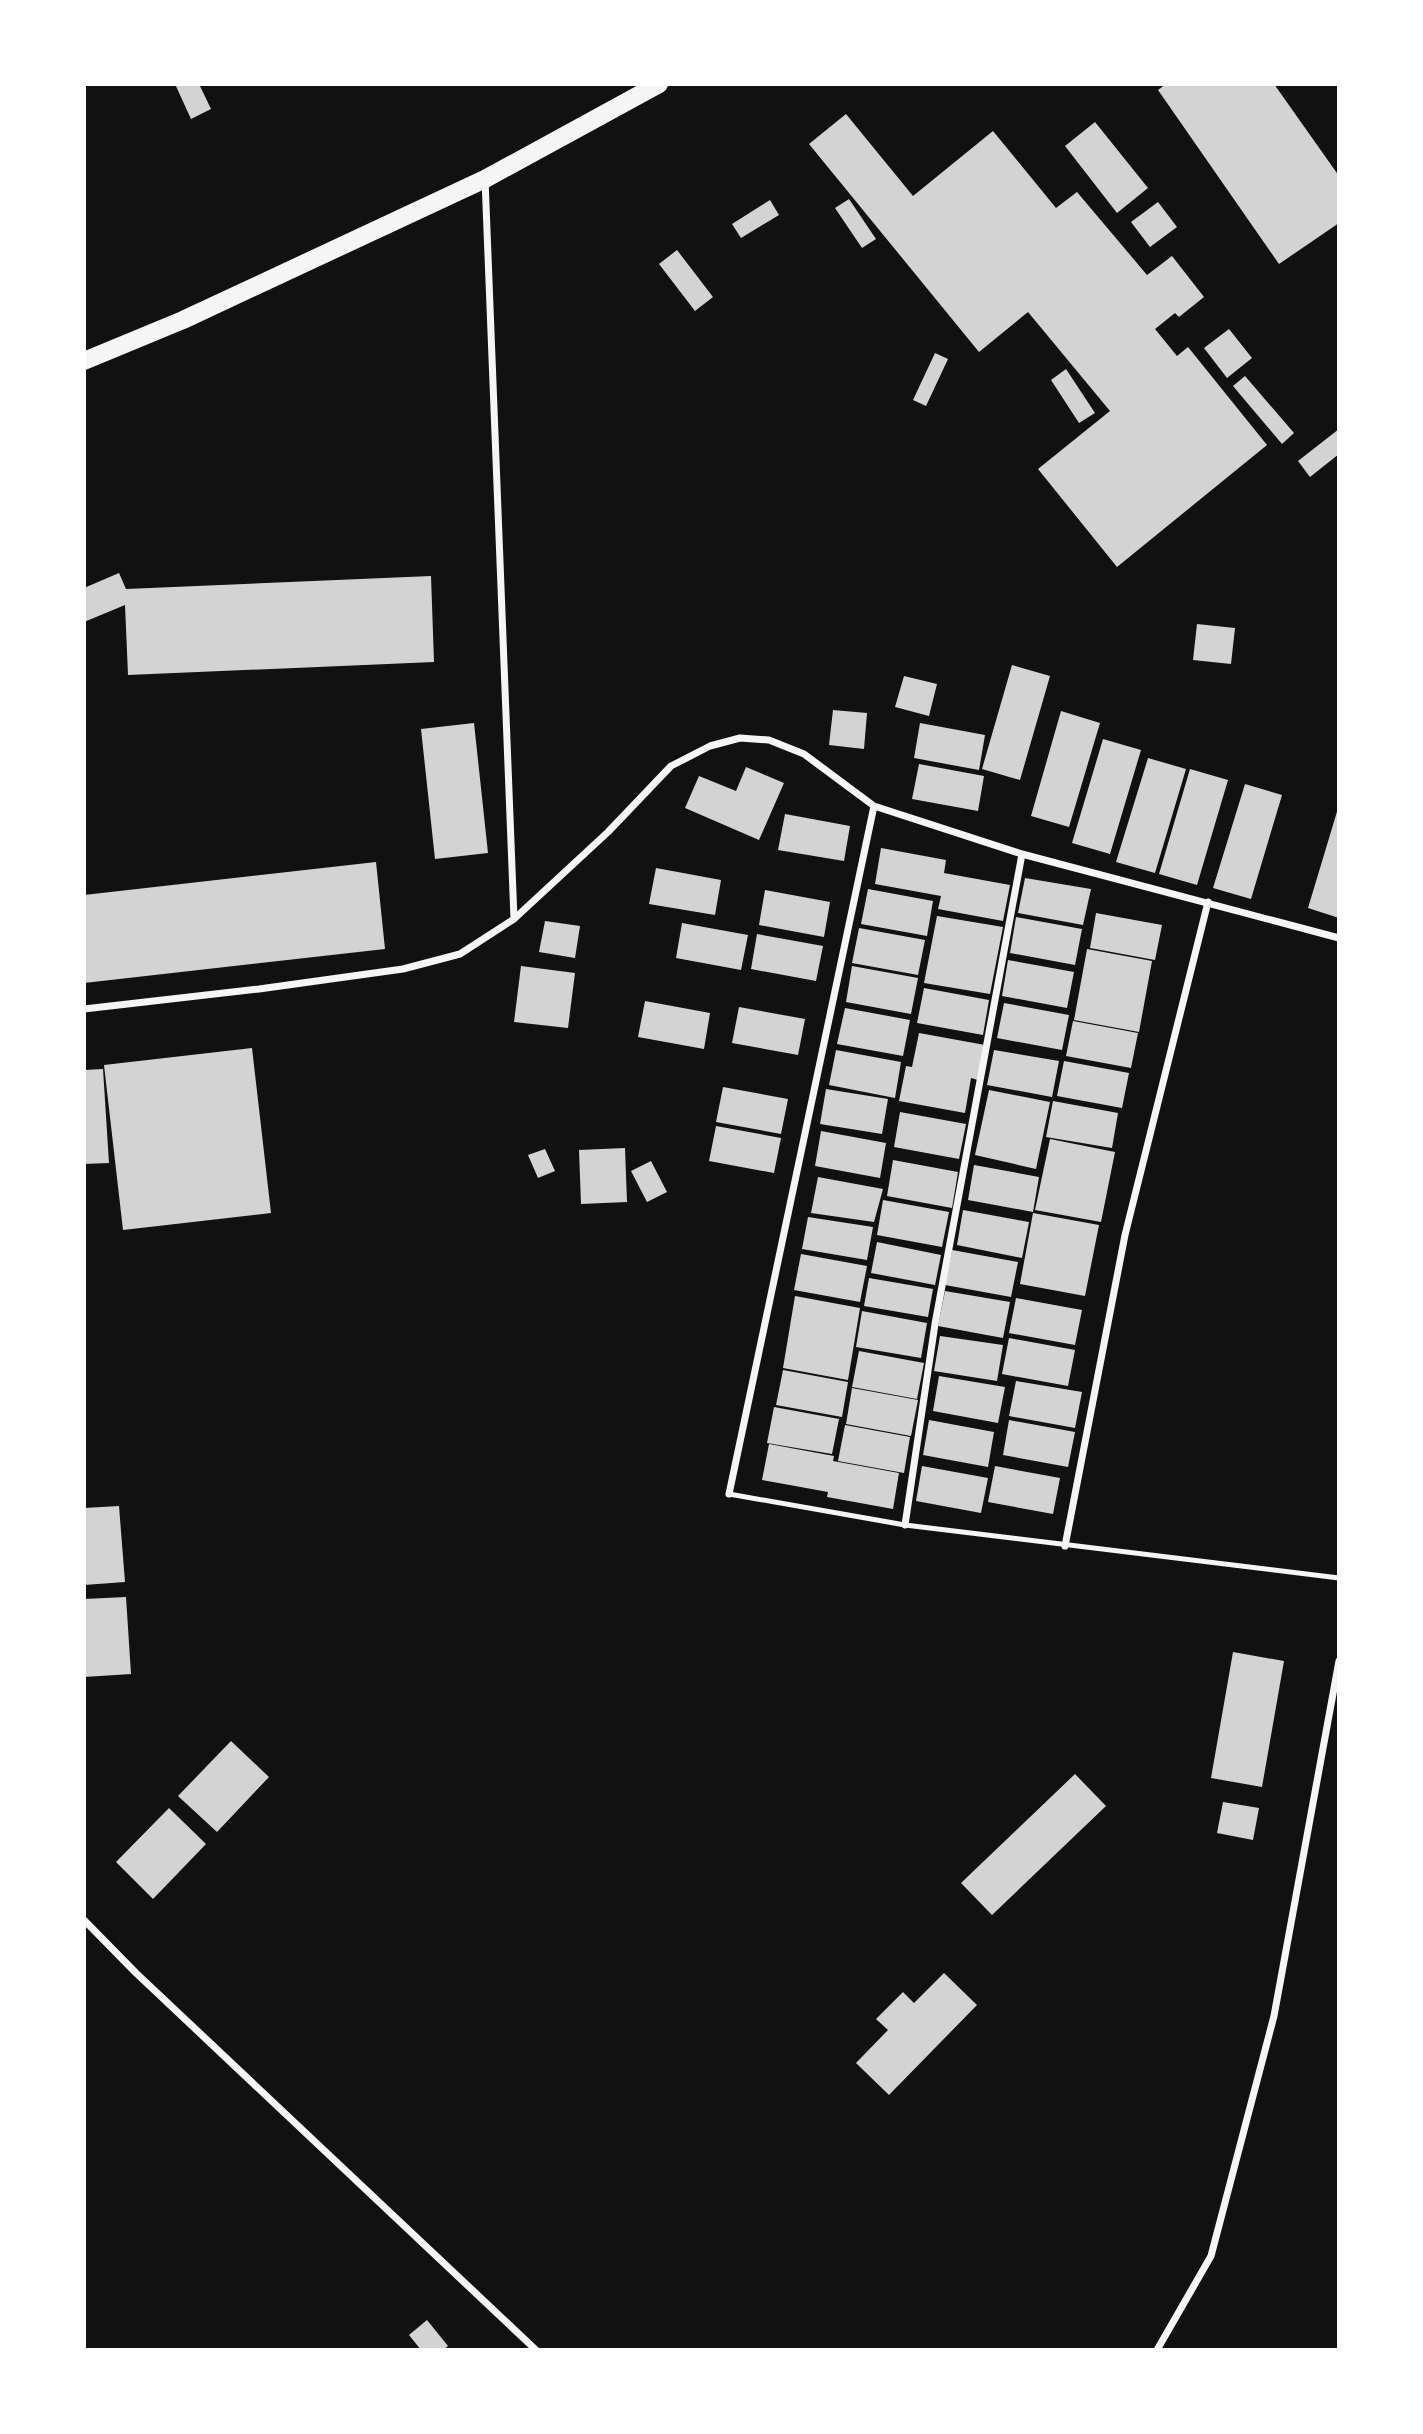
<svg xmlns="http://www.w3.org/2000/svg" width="1423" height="2434" font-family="Bitter,serif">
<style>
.building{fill:#d3d3d3}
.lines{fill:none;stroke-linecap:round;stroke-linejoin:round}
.service{stroke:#f5f5f5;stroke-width:5}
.minor{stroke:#f5f5f5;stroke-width:7}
.primary{stroke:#f5f5f5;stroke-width:18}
</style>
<rect width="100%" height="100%" fill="#111"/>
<path class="building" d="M175 84H199L211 109 191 119Z
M1166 84H1274L1339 176V223L1279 264 1158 90Z
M846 114 913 196 993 131 1056 208 1077 192 1147 275 1172 256 1204 297 1179 317 1175 313 1155 329 1177 356 1188 347 1267 445 1117 567 1038 469 1110 411 1028 312 979 352 809 144Z
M1095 122 1148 188 1117 213 1065 146Z
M849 199 876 239 862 248 835 208Z
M770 200 779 215 741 238 732 224Z
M1158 202 1177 227 1150 247 1131 222Z
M677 250 713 297 695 311 659 264Z
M1229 329 1252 358 1227 378 1204 348Z
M935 353 948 359 926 406 913 400Z
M1066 369 1095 413 1079 423 1051 380Z
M1245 376 1294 433 1282 444 1233 386Z
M1339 429V454L1310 477 1298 461Z
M119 573 126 589 431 576 434 662 128 675 125 605 84 622V588Z
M1197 624 1235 628 1231 664 1193 660Z
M1012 665 1050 676 1020 780 982 769Z
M904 676 937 684 929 716 895 707Z
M833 710 867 713 864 749 829 745Z
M1061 711 1100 723 1069 827 1031 816Z
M474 723 488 853 435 859 421 729Z
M920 723 985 735 979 770 914 758Z
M1103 739 1141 750 1110 854 1072 843Z
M1148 758 1186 769 1155 873 1116 862Z
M919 764 984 776 978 811 912 799Z
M746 767 784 783 759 840 685 808 699 776 736 791Z
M1190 769 1228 780 1197 885 1159 874Z
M1245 784 1282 795 1251 899 1213 888Z
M1339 805V918L1308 908Z
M785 814 850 826 844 861 778 850Z
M881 848 946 860 944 873 1010 885 1003 921 938 909 941 896 875 884Z
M376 862 385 949 84 983V895Z
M656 868 721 880 715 915 649 904Z
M1025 878 1091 889 1083 925 1018 913Z
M868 889 933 901 927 936 861 924Z
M765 890 830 902 824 937 759 925Z
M1096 913 1162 925 1155 960 1090 948Z
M937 916 1003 927 990 994 924 983Z
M1016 917 1082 929 1075 965 1010 953Z
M545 921 580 926 575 958 539 952Z
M682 923 748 935 741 970 676 958Z
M859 928 925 940 918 975 852 963Z
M757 934 823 946 816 981 751 969Z
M1087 949 1152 961 1139 1032 1074 1020Z
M1008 960 1074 972 1067 1008 1002 996Z
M521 966 575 973 568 1028 514 1022Z
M852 966 918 978 911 1014 846 1002Z
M924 988 989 1000 983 1035 917 1023Z
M645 1001 710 1013 704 1049 638 1037Z
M1004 1003 1069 1015 1062 1050 997 1038Z
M739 1007 805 1019 798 1055 732 1043Z
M845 1008 910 1020 903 1056 837 1044Z
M1073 1021 1138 1033 1131 1068 1066 1056Z
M919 1033 985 1045 978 1080 971 1078 965 1113 899 1101 906 1066 912 1067Z
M252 1048 271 1213 123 1230 104 1065Z
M836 1050 901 1062 895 1098 829 1085Z
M994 1050 1059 1061 1052 1097 987 1085Z
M1064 1061 1129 1073 1122 1108 1057 1096Z
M103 1069 109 1163 84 1164V1070Z
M723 1087 788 1099 781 1134 716 1122Z
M826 1089 888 1099 882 1134 820 1124Z
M989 1090 1050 1102 1036 1169 975 1155Z
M1053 1101 1118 1113 1112 1148 1046 1137Z
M900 1112 966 1124 959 1159 894 1147Z
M716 1126 781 1138 774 1173 709 1161Z
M821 1131 886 1143 880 1178 815 1166Z
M1050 1139 1115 1152 1101 1222 1035 1210Z
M625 1148 627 1202 581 1204 579 1150Z
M545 1149 555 1171 538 1178 528 1155Z
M893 1160 958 1172 952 1208 887 1196Z
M651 1161 667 1192 647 1202 631 1171Z
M974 1165 1039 1177 1033 1212 968 1200Z
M818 1177 883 1189 874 1222 811 1213Z
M883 1200 949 1212 942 1247 877 1235Z
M963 1210 1029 1222 1022 1258 957 1245Z
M1033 1213 1099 1225 1085 1296 1020 1284Z
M808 1217 873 1227 867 1260 802 1249Z
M877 1242 941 1255 935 1285 871 1273Z
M952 1250 1018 1262 1011 1297 945 1285Z
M801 1254 867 1266 860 1302 794 1290Z
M869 1278 933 1289 928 1317 864 1306Z
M945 1291 1010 1302 1003 1338 938 1326Z
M795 1296 860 1308 848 1380 783 1368Z
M1016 1298 1082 1310 1075 1345 1009 1333Z
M862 1311 927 1323 921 1358 856 1347Z
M940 1336 1003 1345 997 1381 934 1371Z
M1009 1338 1075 1350 1068 1386 1002 1374Z
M859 1351 924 1363 917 1399 852 1387Z
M783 1370 848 1382 842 1417 776 1405Z
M939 1376 1005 1387 998 1423 933 1411Z
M1016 1381 1082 1392 1075 1428 1009 1416Z
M852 1388 918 1400 911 1436 846 1424Z
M774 1407 839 1419 832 1454 767 1443Z
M929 1420 994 1432 988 1467 923 1455Z
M1009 1420 1075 1432 1068 1467 1003 1455Z
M845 1425 910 1437 904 1473 838 1461Z
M769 1444 834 1456 833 1461 899 1473 893 1509 827 1497 828 1492 762 1480Z
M922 1466 988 1478 981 1513 916 1501Z
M995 1466 1060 1478 1053 1514 988 1502Z
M119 1506 125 1582 84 1585V1508Z
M126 1597 131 1674 84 1677V1599Z
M1233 1652 1284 1661 1262 1787 1211 1778Z
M231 1741 269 1777 217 1832 178 1796Z
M1075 1774 1106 1806 992 1915 961 1883Z
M1223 1802 1259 1808 1253 1840 1217 1833Z
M169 1808 206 1844 153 1899 116 1862Z
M944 1973 977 2005 889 2095 856 2063 888 2030 876 2019 903 1992 914 2003Z
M427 2320 448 2346 443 2350H421L409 2335Z"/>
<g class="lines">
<path class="service" d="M729 1494 905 1525 1339 1578"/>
<path class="minor" d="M485 179 514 919
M84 1009 259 989 403 969 460 954 514 919 608 832 671 766 710 746 740 738 769 740 804 754 874 806 1022 854 1339 938
M729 1494 874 806
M905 1525 935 1324 1022 854
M1065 1546 1125 1235 1208 902
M84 1920 136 1973 536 2350
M1157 2350 1211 2256 1274 2016 1339 1661"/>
<path class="primary" d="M84 361 183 320 485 179 659 84"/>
</g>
<rect width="1423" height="2434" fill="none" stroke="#ffffff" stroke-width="172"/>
</svg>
